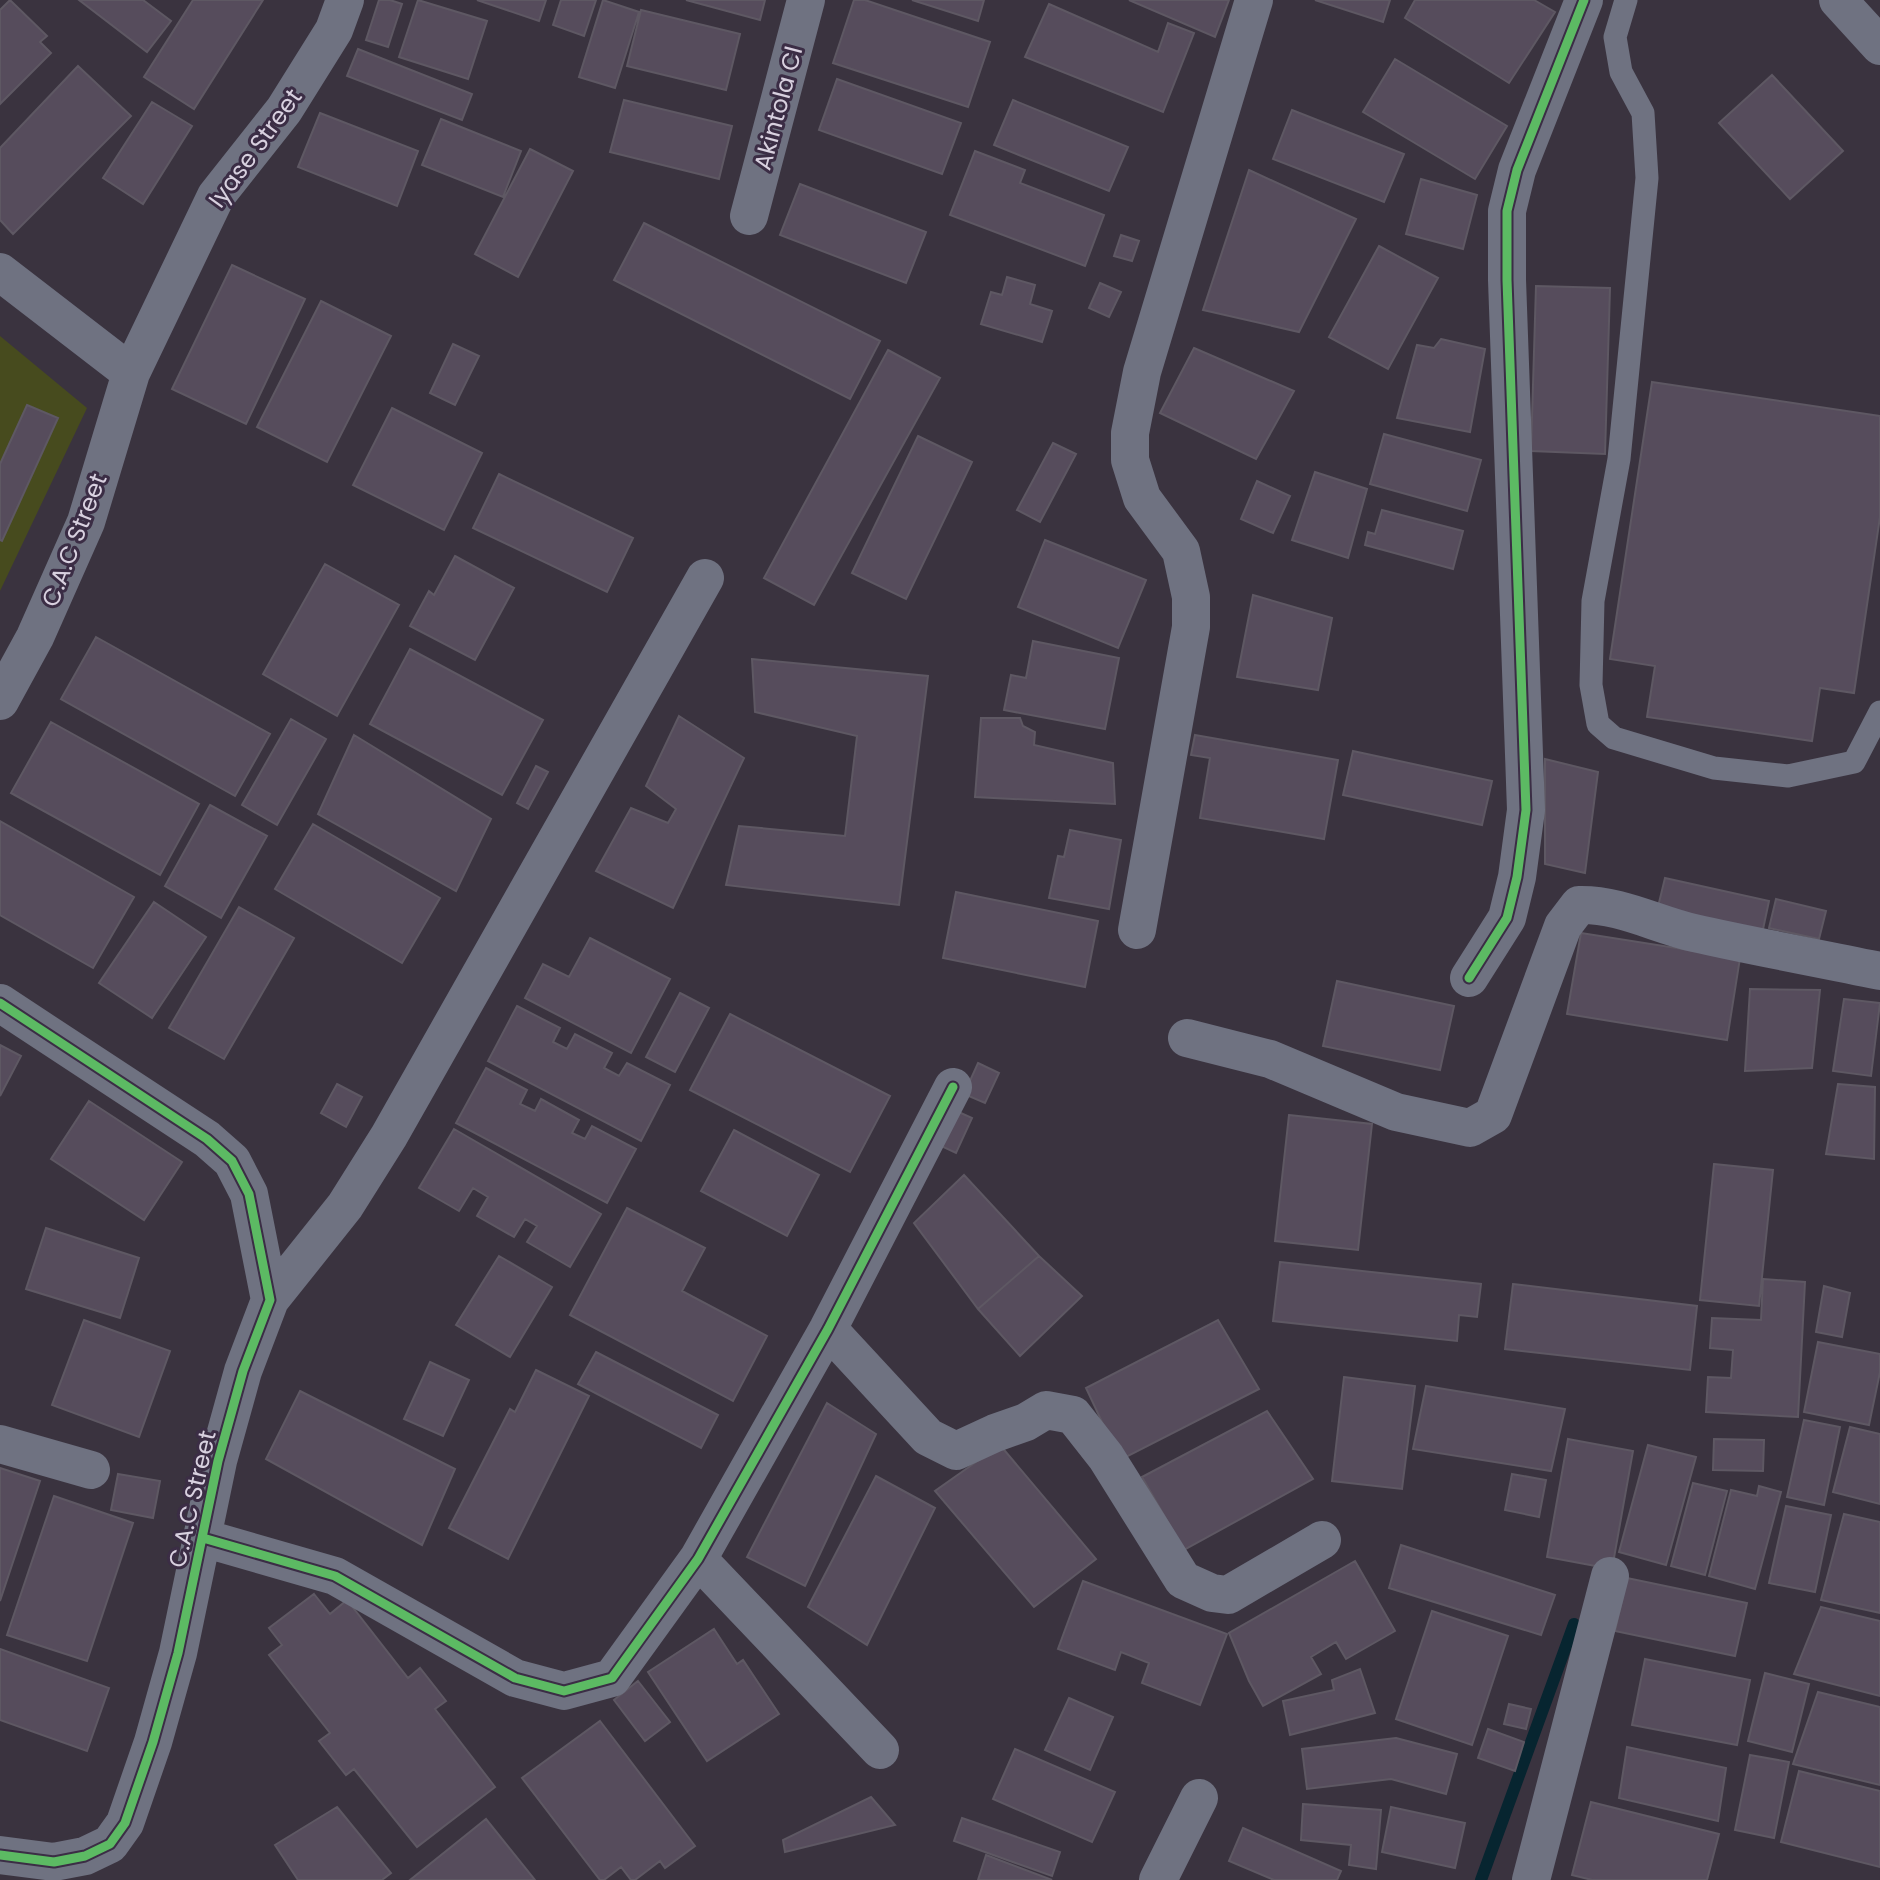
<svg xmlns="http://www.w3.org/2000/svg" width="1880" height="1880" font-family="Poppins,sans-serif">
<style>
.green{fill:#474b1e}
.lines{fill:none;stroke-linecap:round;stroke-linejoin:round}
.stream{stroke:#072530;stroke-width:12}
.building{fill:#564c5c;stroke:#5e5863;stroke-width:2}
.service{stroke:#6f7281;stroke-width:23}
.minor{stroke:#6f7281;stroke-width:38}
.tertiary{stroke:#6f7281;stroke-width:38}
.cycleway-casing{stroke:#3b2d45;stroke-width:13}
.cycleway{stroke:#5cba63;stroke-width:9}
.labels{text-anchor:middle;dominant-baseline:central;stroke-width:6;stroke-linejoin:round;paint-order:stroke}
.street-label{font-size:24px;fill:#d8d0df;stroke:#3b2d45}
</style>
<rect width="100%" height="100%" fill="#3a333f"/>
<path class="green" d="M0 336 87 408 0 591Z"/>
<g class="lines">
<path class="stream" d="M1481 1880 1574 1624"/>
</g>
<path class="building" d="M10 0 47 36 40 42 51 53 0 104V10Z
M79 0H143L171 21 147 52Z
M193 0H263L194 109 144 77Z
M379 0H390L402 4 388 47 366 40Z
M418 0 487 21 468 79 399 57Z
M477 0H546L539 21Z
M561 0H596L584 36 553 25Z
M603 0 639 12 615 88 579 77Z
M686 0H765L760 20Z
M854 0H865L990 42 968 107 833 63Z
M912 0H984L978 21Z
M1129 0H1229L1215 37Z
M1315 0H1390L1383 22Z
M1415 0H1534L1555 12 1509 83 1405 18Z
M1049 4 1158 52 1168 23 1194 33 1163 112 1025 57Z
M641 10 740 34 726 90 627 66Z
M358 49 472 94 462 120 347 76Z
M1395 59 1507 126 1475 179 1363 112Z
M78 66 131 116 13 234 0 220V148Z
M1772 75 1843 151 1790 199 1719 123Z
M837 79 961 123 942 174 819 130Z
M624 100 732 126 719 179 610 152Z
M1013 100 1128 147 1109 191 994 145Z
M152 102 192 126 143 204 103 178Z
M1292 110 1404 154 1384 202 1273 159Z
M320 113 418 151 397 206 298 167Z
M441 119 521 151 503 197 422 165Z
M530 149 573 171 518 277 475 254Z
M975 151 1025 170 1020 183 1104 215 1085 266 950 215Z
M1249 170 1356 219 1299 332 1203 310Z
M1421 179 1477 195 1463 249 1406 234Z
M800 184 926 232 906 283 780 235Z
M644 223 880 341 850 399 614 280Z
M1121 235 1139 241 1132 261 1114 256Z
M1379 246 1438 278 1388 369 1329 337Z
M232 265 305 299 246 424 172 389Z
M1007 277 1035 285 1030 304 1052 311 1042 342 981 324 991 292 1002 295Z
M1100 283 1121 292 1109 317 1089 308Z
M1536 286 1610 288 1605 454 1531 451Z
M321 301 391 336 327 462 257 427Z
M1441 339 1485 349 1470 432 1397 418 1417 345 1434 348Z
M453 344 479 356 455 405 430 393Z
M1194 348 1294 391 1256 459 1160 413Z
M888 350 940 378 814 605 764 578Z
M1652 382 1880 416V517L1854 693 1820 688 1812 741 1647 717 1655 666 1610 659Z
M27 405 58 418 2 541 0 540V464Z
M392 408 482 453 444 530 353 485Z
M1384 434 1481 460 1467 511 1370 484Z
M918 436 972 462 906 599 852 573Z
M1053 443 1076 454 1040 522 1017 510Z
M1315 472 1367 489 1348 558 1292 540Z
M499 474 633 538 607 592 473 528Z
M1257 481 1290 496 1273 533 1241 519Z
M1382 510 1463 531 1453 569 1365 545 1368 532 1375 534Z
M1045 540 1146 580 1118 648 1018 607Z
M455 556 514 588 475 660 410 626 429 591 434 595Z
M325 564 399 605 337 716 263 674Z
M1253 595 1332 618 1318 690 1237 677Z
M96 637 270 734 235 796 61 699Z
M1033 641 1119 658 1105 729 1004 710 1011 675 1026 678Z
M410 649 543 720 502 795 370 724Z
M752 659 928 676 899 905 726 885 739 826 845 836 857 736 755 712Z
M679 716 744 758 673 908 596 871 631 808 668 823 676 809 646 786Z
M981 718H1020L1023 726 1035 732 1034 745 1113 763 1115 804 975 797Z
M291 719 326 739 277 825 242 805Z
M51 722 199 804 160 875 11 793Z
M354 735 491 819 456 891 318 814Z
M1195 735 1338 760 1324 839 1200 818 1210 758 1191 755Z
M1353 751 1492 781 1482 825 1343 795Z
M1545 759 1598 772 1585 873 1545 864Z
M536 766 548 772 528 809 517 803Z
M210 805 267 836 221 918 165 886Z
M0 821 134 897 93 968 0 915Z
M313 824 440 898 402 963 275 889Z
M1070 830 1121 840 1109 909 1049 898 1058 856 1064 857Z
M1665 878 1769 901 1762 934 1657 911Z
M956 892 1098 921 1085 987 943 958Z
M1776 899 1826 911 1819 939 1769 928Z
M154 902 206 937 152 1018 99 983Z
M239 907 294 938 224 1059 169 1028Z
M1581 933 1740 958 1727 1040 1567 1014Z
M590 938 670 979 631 1053 525 998 543 964 569 977Z
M1337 981 1454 1006 1440 1070 1323 1046Z
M1750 989 1820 990 1812 1068 1745 1071Z
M680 993 709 1008 675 1072 646 1057Z
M1844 999 1880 1003 1871 1076 1833 1071Z
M517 1006 560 1028 553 1042 567 1049 575 1034 612 1053 604 1068 619 1076 627 1063 670 1085 641 1141 488 1061Z
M730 1014 890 1096 850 1172 690 1090Z
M0 1045 21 1056 0 1096Z
M978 1063 999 1073 985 1103 964 1094Z
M486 1068 527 1090 520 1104 535 1111 541 1099 579 1120 572 1133 585 1139 592 1126 636 1149 607 1203 456 1123Z
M337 1084 362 1097 346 1127 321 1113Z
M1838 1084 1875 1087 1874 1159 1826 1154Z
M89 1101 182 1162 144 1220 51 1159Z
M952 1109 972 1118 956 1153 937 1144Z
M1289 1115 1372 1124 1358 1250 1275 1241Z
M454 1129 601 1214 570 1267 527 1242 537 1226 525 1219 514 1237 477 1216 488 1197 473 1188 459 1211 419 1188Z
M734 1130 819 1175 787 1236 701 1191Z
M1714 1164 1773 1170 1759 1306 1700 1300Z
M964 1175 1039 1256 978 1309 914 1223Z
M627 1208 705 1248 682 1291 767 1336 733 1401 570 1315Z
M46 1228 139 1258 120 1318 26 1289Z
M499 1256 552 1287 510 1357 456 1325Z
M1039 1256 1082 1296 1020 1356 978 1309Z
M1280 1262 1481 1284 1477 1317 1459 1315 1457 1341 1273 1321Z
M1763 1279 1805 1282 1798 1417 1706 1412 1708 1377 1731 1378 1733 1350 1710 1348 1712 1318 1761 1320Z
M1513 1284 1697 1306 1690 1370 1505 1349Z
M1824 1286 1850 1293 1842 1337 1816 1332Z
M84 1320 170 1351 139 1437 52 1405Z
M1218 1320 1259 1389 1124 1458 1102 1422 1086 1388Z
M1818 1342 1880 1354V1372L1869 1425 1804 1412Z
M596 1352 718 1415 701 1448 578 1384Z
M430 1362 469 1380 443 1436 404 1419Z
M536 1370 589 1396 508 1559 449 1528 510 1409 515 1412Z
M1344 1377 1415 1386 1402 1489 1332 1481Z
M1426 1386 1565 1409 1551 1471 1413 1449Z
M300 1391 455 1469 422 1545 266 1459Z
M827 1403 876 1434 805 1586 747 1557Z
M1267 1411 1313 1479 1184 1550 1142 1477Z
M1804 1420 1840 1427 1824 1505 1787 1497Z
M1850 1427 1880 1434V1504L1833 1492Z
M1568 1439 1633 1451 1612 1569 1547 1557Z
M1714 1439 1764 1440 1763 1471 1713 1470Z
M1000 1445 1096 1559 1034 1607 935 1491Z
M1648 1445 1696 1457 1666 1565 1619 1552Z
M0 1468 40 1481 0 1601Z
M118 1474 160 1481 153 1518 111 1510Z
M1512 1474 1546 1480 1539 1517 1505 1510Z
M876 1476 935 1508 867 1645 808 1607Z
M1693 1483 1727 1491 1705 1575 1671 1566Z
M1759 1486 1781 1492 1755 1589 1709 1576 1731 1490 1757 1496Z
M54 1496 133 1523 87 1661 7 1635Z
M1786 1506 1831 1515 1815 1592 1769 1583Z
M1844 1514 1880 1522V1613L1821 1600Z
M1401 1545 1555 1595 1541 1635 1389 1588Z
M1355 1561 1395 1631 1346 1659 1336 1642 1311 1657 1321 1674 1263 1706 1249 1681 1229 1633Z
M1627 1578 1747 1603 1735 1656 1615 1631Z
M1083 1581 1227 1634 1200 1705 1142 1683 1149 1663 1121 1652 1115 1670 1058 1649Z
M314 1594 330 1614 347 1600 408 1678 420 1668 446 1701 435 1709 495 1787 417 1847 354 1769 346 1775 319 1741 330 1733 269 1655 282 1645 269 1628Z
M1821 1607 1880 1621V1696L1794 1674Z
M1432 1611 1508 1636 1472 1745 1396 1719Z
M714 1629 737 1664 743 1660 779 1714 707 1761 648 1672Z
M0 1649 109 1688 87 1751 0 1720Z
M1645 1659 1750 1680 1737 1745 1632 1725Z
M1360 1669 1375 1713 1290 1735 1283 1701 1334 1690 1332 1680Z
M1765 1673 1809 1684 1792 1752 1748 1741Z
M638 1681 670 1722 645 1741 614 1700Z
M1818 1692 1880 1707V1785L1793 1764Z
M1069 1698 1113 1717 1090 1770 1045 1750Z
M1509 1704 1531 1709 1526 1729 1504 1724Z
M600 1721 695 1846 665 1868 660 1861 635 1880H631L621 1867 604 1880H600L522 1778Z
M1488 1729 1524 1742 1515 1771 1478 1758Z
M1396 1738 1457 1754 1446 1794 1391 1779 1307 1789 1302 1749Z
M1627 1747 1726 1768 1718 1821 1619 1798Z
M1015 1749 1115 1792 1092 1842 993 1799Z
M1750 1755 1789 1762 1774 1838 1735 1830Z
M1799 1771 1880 1791V1867L1781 1842Z
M871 1797 895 1825 785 1852 783 1840Z
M1591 1802 1719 1834 1707 1880H1592L1572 1875Z
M1303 1804 1381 1810 1376 1869 1349 1865 1351 1845 1301 1840Z
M337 1807 391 1873 382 1880H298L275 1845Z
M1391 1807 1465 1823 1455 1868 1382 1852Z
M962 1818 1060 1852 1052 1876 954 1841Z
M486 1819 535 1880H410Z
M1243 1828 1341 1871 1337 1880H1274L1229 1861Z
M986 1855 1052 1880H978Z"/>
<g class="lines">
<path class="service" d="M1626 0 1615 37 1621 72 1643 113 1647 178 1619 459 1593 601 1591 685 1598 724 1614 738 1714 768 1788 776 1854 762 1880 712"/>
<path class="minor" d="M749 216 806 0
M0 272 131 373
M0 701 35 637 86 522 131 373 216 196 284 110 334 30 345 0
M1137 930 1191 627V597L1181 551 1142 498 1130 460V433L1142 372 1254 0
M1469 978 1507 918 1517 877 1526 810 1507 280V211L1517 170 1584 0
M0 1003 207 1139 232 1161 249 1194 270 1300 243 1371 218 1461 178 1653 153 1742 125 1823 110 1844 85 1856 54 1862 0 1855
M1187 1038 1270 1059 1396 1112 1470 1128 1493 1115 1563 926 1579 905C1620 904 1655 924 1694 933 1756 947 1818 958 1880 971
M270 1300 345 1206 389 1136 705 578
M828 1329 928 1437 956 1451 995 1433 1026 1422 1046 1410 1073 1415 1106 1457 1183 1580 1212 1593 1228 1595 1322 1540
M0 1444 91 1470
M203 1538 335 1576 515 1678 564 1691 612 1678 698 1559 828 1329 953 1087
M698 1559 880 1750
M1158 1880 1199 1798
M1531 1880 1610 1576"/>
<path class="tertiary" d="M1838 0 1880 46"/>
<g class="cycleway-casing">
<path id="cycleway" d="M1469 978 1507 918 1517 877 1526 810 1507 280V211L1517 170 1584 0
M0 1003 207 1139 232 1161 249 1194 270 1300 243 1371 218 1461 178 1653 153 1742 125 1823 110 1844 85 1856 54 1862 0 1855
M203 1538 335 1576 515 1678 564 1691 612 1678 698 1559 828 1329 953 1087"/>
</g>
<use href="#cycleway" class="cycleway"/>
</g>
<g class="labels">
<g class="street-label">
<text transform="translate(778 108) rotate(-75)">Akintola Cl</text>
<text transform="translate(255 148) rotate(-54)">Iyase Street</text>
<text transform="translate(74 540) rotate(-69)">C.A.C Street</text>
<text transform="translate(192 1499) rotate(-77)">C.A.C Street</text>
</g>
</g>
</svg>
